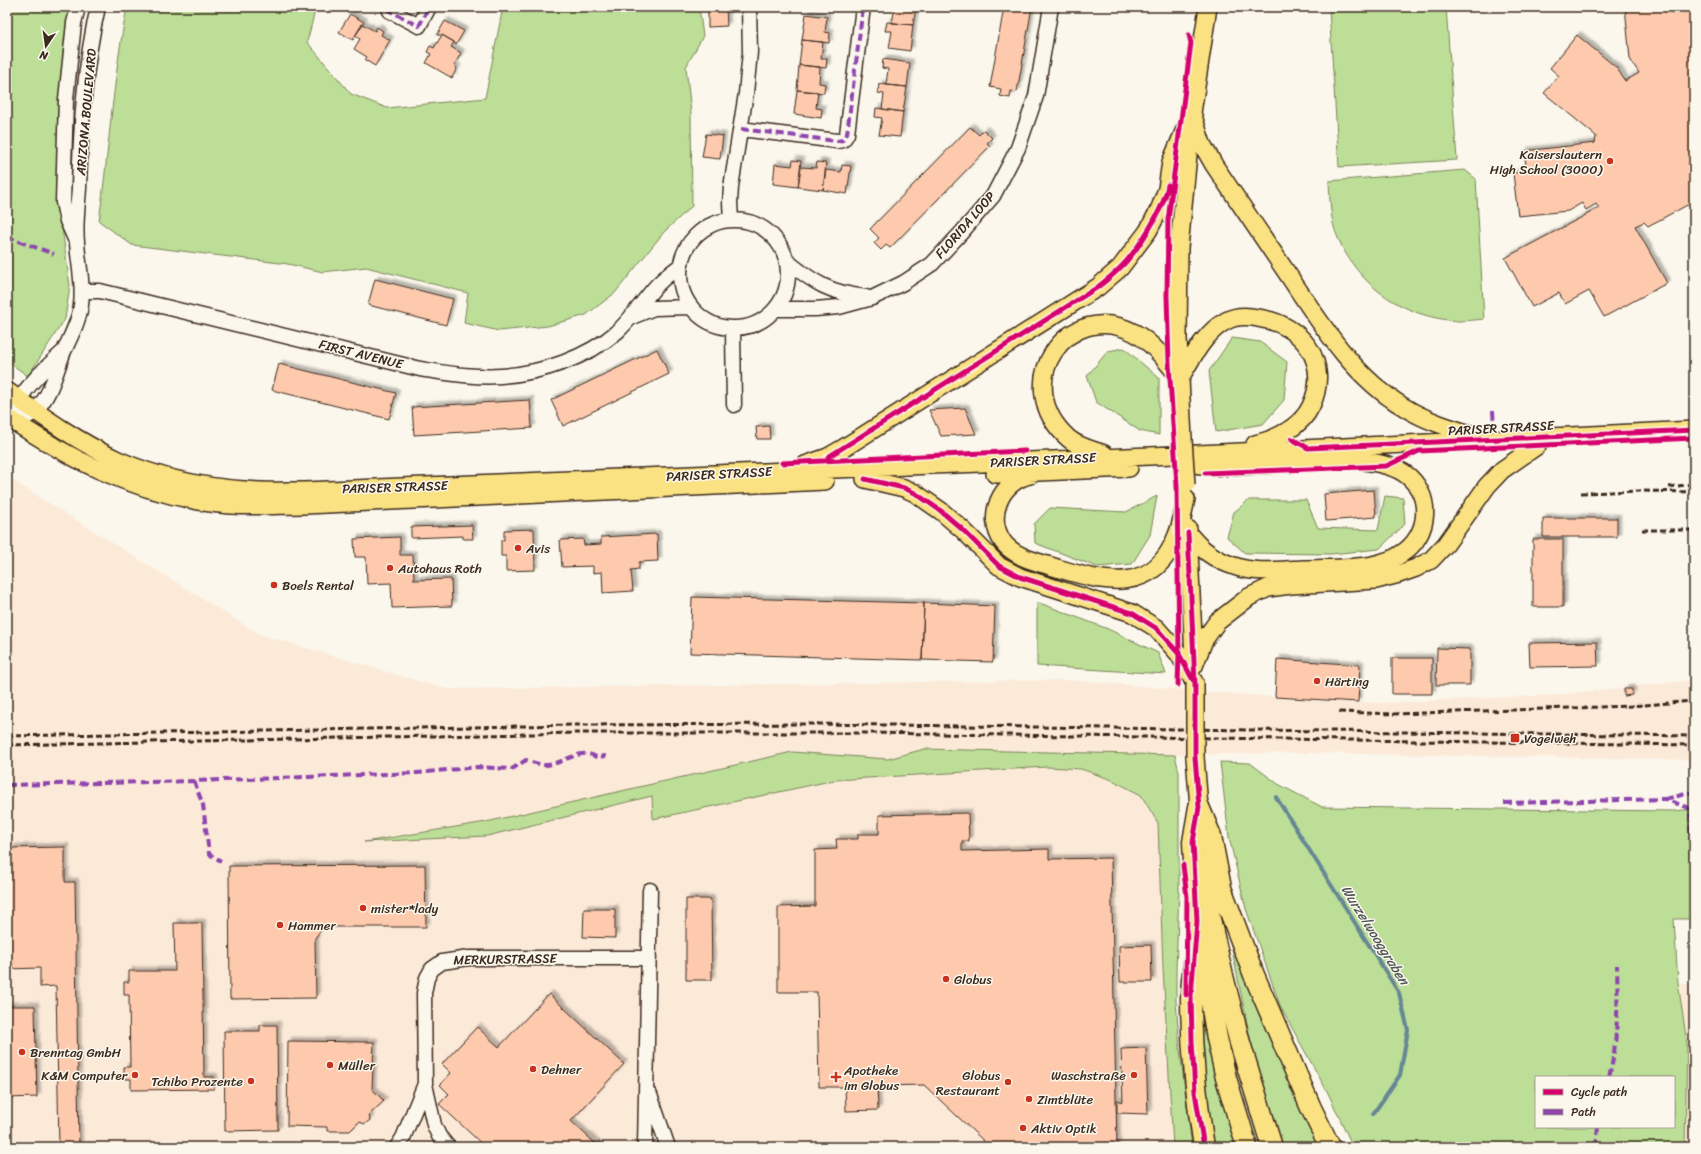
<svg xmlns="http://www.w3.org/2000/svg" width="1701" height="1154" font-family="Sriracha,sans-serif">
<style>
.built{fill:#fcead9}
.green{fill:#bcde97;stroke:#7c845a;fill-rule:evenodd}
.lines{fill:none;stroke-linecap:round;stroke-linejoin:round}
.stream{stroke:#668794;stroke-width:4}
.building{fill:#fecaae;stroke:#3b2a1e;filter:url(#shadow)}
.minor-casing{stroke:#3b2a1e;stroke-width:17}
.major-casing{stroke:#3b2a1e;stroke-width:20}
.highway-casing{stroke:#3b2a1e;stroke-width:23}
.minor{stroke:#fbf7ec;stroke-width:14}
.major{stroke:#fae181;stroke-width:17}
.highway{stroke:#fae181;stroke-width:20}
.rail{stroke:#3b2a1e;stroke-width:3;stroke-dasharray:6 3;stroke-linecap:butt}
.major-bridge-casing{stroke:#3b2a1e;stroke-width:20;stroke-linecap:butt}
.major-bridge{stroke:#fae181;stroke-width:17}
.quiet{stroke:#8e44ad;stroke-width:4;stroke-dasharray:8 4;stroke-linecap:butt}
.cycleway-casing{stroke:#fbf7ec;stroke-width:8}
.cycleway{stroke:#d6006c;stroke-width:5}
.poi-dot{fill:#c8321e;stroke:#fbf7ec;stroke-width:1.5}
.labels{text-anchor:middle;dominant-baseline:central;stroke-width:3;stroke-linejoin:round;paint-order:stroke}
.street-label{font-size:13px;fill:#3b2a1e;stroke:#fbf7ec}
.poi-label{font-size:13px;fill:#3b2a1e;stroke:#fbf7ec;text-anchor:start}
.water-label{font-size:14px;font-style:italic;fill:#505859;stroke:#fbf7ec}
</style>
<defs>
<filter id="shadow"><feDropShadow dx="3.5" dy="-3.5" stdDeviation="1" flood-color="#0004"/></filter>
</defs>
<rect width="100%" height="100%" fill="#fbf7ec"/>
<filter id="ink" filterUnits="userSpaceOnUse"><feTurbulence type="fractalNoise" baseFrequency=".025" numOctaves="2"/><feDisplacementMap in="SourceGraphic" scale="8" xChannelSelector="R" yChannelSelector="G"/><feConvolveMatrix kernelMatrix="1 2 1 2 8 2 1 2 1" color-interpolation-filters="sRGB"/></filter>
<g filter="url(#ink)">
<path class="built" d="M7 477 259 634 446 689 1065 680 1311 700 1378 703 1554 695 1694 680V760L1304 753 1157 755 924 749 888 759 792 752 486 822 369 841 487 836 652 796 653 819 835 780 1047 767 1081 769 1112 780 1141 795 1158 823 1163 968 1173 1147H7Z
M1678 983 1694 984V1147H1685L1687 1043Z"/>
<path class="green" d="M7 7H74L58 118 57 191 70 286 65 319 28 376 7 361Z
M127 7H316L307 42 351 94 387 108 485 98 503 7H699L703 36 686 67 691 113 692 206 664 232 615 293 586 315 548 326 499 331 464 323 468 293 366 267 323 272 288 264 132 245 99 221C109 150 113 78 127 7Z
M1355 7H1446L1457 160 1339 167 1329 9Z
M1465 170 1476 179 1484 319C1475 320 1466 321 1457 321 1404 317 1359 287 1338 238 1330 221 1330 200 1329 181Z
M1232 338 1260 342 1287 362 1284 400 1263 424 1216 432 1209 371Z
M1124 348 1159 378V435L1140 431 1096 402 1087 376 1108 351Z
M1157 496 1150 535 1132 564 1097 567 1035 543 1034 524 1050 508 1126 512Z
M1385 496 1403 498 1405 524 1379 549 1331 554 1245 553 1227 537 1234 512 1249 500H1306L1318 528 1378 530Z
M1037 602 1108 629 1158 653 1166 674 1037 666Z
M924 749 1175 755 1179 772V891L1176 969V1001L1180 1050 1192 1147H1173L1163 968 1158 823 1141 795 1112 780 1081 769 1047 767 835 780 653 819 652 796 487 836 364 842 486 822 792 752 888 759Z
M1220 762 1250 763 1278 784 1322 807 1674 811 1694 809V919H1674L1678 983 1687 1043 1685 1147H1353L1328 1093 1281 1008 1246 909 1229 837ZM1536 1077H1674V1127H1536Z
M1225 916 1321 1147H1283L1260 1086Z
M1197 980 1239 1147H1209Z"/>
<g class="lines">
<path class="stream" d="M1276 797 1399 993 1408 1030 1400 1075 1373 1114"/>
</g>
<path class="building" d="M708 7H726L727 26 708 27Z
M892 7H916L913 25 892 23 895 7Z
M1004 7H1032L1017 92 1011 91 1010 98 1000 96 1001 89 990 87Z
M1625 7H1670L1671 12 1690 11 1694 55V193L1690 196 1693 202 1648 226 1644 222 1635 226 1667 283 1604 317 1589 291 1565 304 1559 293 1532 307 1505 258 1599 208 1596 204 1586 210 1582 203 1568 211 1518 216 1513 173 1527 172 1524 151 1595 143 1596 136 1544 93 1559 76 1550 68 1577 35 1617 68 1625 81 1639 73 1630 59Z
M350 14 364 22 353 40 339 32Z
M806 14 827 17 825 32 830 33 829 43 802 40Z
M445 21 464 31 456 45 454 42 442 35H437Z
M887 22 913 25 910 51 889 48 892 31H885Z
M362 24 375 31 377 27 383 31 381 35 390 40 375 66 365 60 367 57 354 49 360 39 355 36Z
M442 35 454 42 451 47 461 53 454 66 457 68 452 78 426 63 431 54 427 52 430 46 434 48Z
M802 40 823 42 821 59H827L826 68 799 65Z
M883 59 910 63 907 87 886 85 888 69 882 68Z
M799 65 820 67 819 83 825 84 824 93 797 90Z
M879 84 907 87 903 112 882 109 884 94 878 93Z
M797 90 818 92 816 108 822 109 821 118 794 114Z
M876 108 903 112 900 137 879 135 882 118 875 117Z
M970 127 979 135 984 130 992 138 987 143 990 146 890 248 886 245 881 250 874 243 879 238 870 229Z
M706 134 723 136 720 159 702 157Z
M793 160 801 161 798 187 773 184 775 164 792 166Z
M817 162 826 163 823 190 798 187 801 167 816 168Z
M842 165 851 166 847 194 823 190 826 170 841 172Z
M375 279 453 299 446 325 368 305Z
M657 349 669 374 563 426 551 400Z
M279 364 396 393 389 419 272 390Z
M530 400 532 428 414 435 412 407Z
M965 408 976 434 941 436 929 410Z
M769 426 770 439H757L756 427Z
M1374 490 1376 517 1326 521 1324 494Z
M1543 518H1617V537H1543Z
M472 525 473 539H463V536L411 538V527Z
M534 529 535 570 506 571V556H501V540H504V530Z
M657 534 658 561 639 562V569L631 570 633 591 603 593 602 572 593 573V566L562 567 560 540 583 539 584 545 601 544V537Z
M400 537V555H413L414 580 451 579 452 606 392 608 391 583 367 584 366 557H355L354 539Z
M1533 539H1563V607H1533Z
M692 597 924 603 922 660 690 653Z
M924 603 995 606 993 662 922 660Z
M1597 642 1598 666 1530 667 1529 643Z
M1437 648 1470 649V685H1436Z
M1392 658H1432V694H1392Z
M1277 659 1360 665 1358 702 1275 697Z
M1624 689H1632V695L1624 696Z
M968 813 969 841H962V851L1049 849V859L1111 858 1117 1147H990L924 1085 877 1086 878 1110 846 1111 845 1087H819L817 992H778V907L815 906V850L837 849 836 839H858V834H879V815Z
M65 847V882H75L79 1147H59L56 986 40 987V968L7 969V860H11V848Z
M425 865 426 927H323L315 938 316 998 230 999 229 866Z
M686 899H711L712 980H686Z
M584 909H615V938L583 937Z
M174 923H202L204 1077H214V1089L131 1090V1079H124V1067H130L129 995H124V982H129V971H175Z
M1151 945 1152 982H1120L1119 946Z
M549 994 624 1064 571 1121 599 1147H485L439 1104 449 1094 440 1085 451 1073 442 1064 477 1027 499 1047Z
M7 1006H35L37 1097 7 1098Z
M260 1025H277L278 1130 225 1131 224 1031H260Z
M288 1041 374 1042 372 1089 384 1101 369 1115 370 1120 365 1124 359 1122 350 1131H327V1127L287 1126Z
M1146 1048 1148 1114 1117 1113V1100L1123 1102 1121 1049Z"/>
<g class="lines">
<g class="minor-casing">
<path id="minor" d="M392 7 390 11 419 26 429 7
M741 129 837 141 843 140 847 134 863 7
M680 274a54 54 0 1 1 108 0a54 54 0 1 1-108 0Z
M731 220 730 203 731 187 746 93 750 52 749 7
M75 239 67 221 63 202 66 99 74 23 78 7
M787 261C814 283 830 293 866 297
M82 291H100L420 369C447 373 474 378 501 376 542 373 587 358 618 331 633 317 644 299 658 284 665 277 673 271 681 265
M777 309H815L839 307 872 298 903 283 932 264 962 232 993 196 1018 148 1036 96 1051 7
M632 317 654 308 690 307
M733 329 734 405
M64 351C47 366 13 397 12 420 21 419 29 418 36 410 52 393 56 371 64 351 71 336 79 321 81 305 84 283 78 263 77 242 75 224 78 205 79 188 81 128 84 66 98 7
M650 1095 668 1147
M397 1147 403 1138 425 1084
M448 1147 439 1136 434 1125 425 1084 424 993 427 978 432 969 442 962 469 958H649
M645 1147 650 890"/>
</g>
<g class="major-casing">
<path id="major" d="M1192 113 1202 144 1214 165C1239 202 1264 239 1289 276 1321 324 1353 377 1404 407 1426 421 1453 429 1477 436
M1180 378C1192 358 1205 332 1226 321 1235 316 1248 316 1258 318 1303 324 1331 363 1311 406 1301 427 1277 439 1255 444
M7 391C42 416 78 442 118 460 157 477 202 487 244 490 264 492 285 491 305 491L1198 454 1694 430
M7 417C70 459 124 487 198 501 233 508 270 505 305 505L825 481
M1183 439 1178 338 1179 248 1192 113 1208 7
M1104 454C1093 450 1078 447 1068 438 1008 384 1068 297 1135 333 1153 343 1167 362 1180 378
M805 465 828 457 842 449 1098 287 1120 268 1148 231 1160 208 1167 189 1171 162 1192 113
M995 474 1129 468
M1030 475C1001 481 985 516 1003 542 1015 558 1039 562 1057 568 1106 583 1154 595 1177 535 1182 524 1183 511 1186 499
M865 479 904 488 915 493 941 511 963 530 999 566 1020 577 1132 613 1156 628 1179 654 1194 682
M1188 529 1194 659
M1188 533C1200 549 1215 560 1234 566 1256 574 1280 570 1303 569 1326 568 1349 569 1372 565 1381 563 1393 560 1401 554 1430 536 1434 494 1404 473 1390 464 1372 462 1355 460L1217 467 1194 464
M1194 666 1204 640 1217 622 1249 597 1268 588 1291 585 1376 580 1399 574 1416 568 1431 560 1446 544 1487 486 1502 470 1538 445
M1195 757 1199 807"/>
</g>
<g class="highway-casing">
<path id="highway" d="M1199 807 1211 836 1221 888 1254 975 1311 1108 1330 1147
M1199 807 1193 842 1197 921 1217 1038 1226 1078 1247 1147
M1204 861 1210 919 1222 972 1240 1043 1272 1147
M1195 951C1194 966 1191 982 1191 997 1191 1047 1196 1097 1204 1147"/>
</g>
<use href="#minor" class="minor"/>
<use href="#major" class="major"/>
<use href="#highway" class="highway"/>
<path class="rail" d="M1669 487 1694 484
M1581 493 1639 491 1694 492
M1642 530H1694
M1339 712 1394 714 1631 706 1694 701
M7 736 573 725 815 724 1694 736
M7 745 577 733H869L1694 745"/>
<g class="major-bridge-casing">
<path id="major-bridge" d="M1183 439 1186 485
M1195 757V683"/>
</g>
<use href="#major-bridge" class="major-bridge"/>
<path class="quiet" d="M392 7 390 11 419 26 429 7
M741 129 837 141 843 140 847 134 863 7
M7 237 54 254
M1493 411 1494 427
M194 781 203 805 209 854 221 861
M7 785 194 781 417 773 478 767 512 769 526 760C532 762 538 764 544 765 561 766 580 746 596 757L606 756
M1665 799 1694 792
M1504 803 1664 799 1687 807 1690 810 1694 933
M1609 1077C1618 1044 1618 1000 1617 965
M1596 1147 1598 1127"/>
<g class="cycleway-casing">
<path id="cycleway" d="M1292 439 1308 448 1694 430
M828 457 1098 287C1105 281 1112 276 1119 269 1137 252 1164 209 1168 185
M782 463 1025 451
M1205 473 1386 466 1419 451 1694 438
M865 479 904 488 915 493 941 511 963 530 999 566 1020 577 1132 613 1156 628 1179 654 1193 680
M1188 533 1195 683V757L1199 807 1193 842 1197 921 1191 996 1192 1041 1195 1092 1204 1147
M1178 685 1179 654 1177 485 1169 363 1167 296 1168 220 1191 43 1189 35
M1183 865 1187 897 1186 995"/>
</g>
<use href="#cycleway" class="cycleway"/>
</g>
</g>
<g class="poi-dot">
<circle cx="1610" cy="161" r="4"/>
<circle cx="518" cy="548" r="4"/>
<circle cx="390" cy="568" r="4"/>
<circle cx="274" cy="585" r="4"/>
<circle cx="1317" cy="681" r="4"/>
<rect x="1510" y="733" width="10" height="10" rx="2"/>
<circle cx="363" cy="908" r="4"/>
<circle cx="280" cy="925" r="4"/>
<circle cx="946" cy="979" r="4"/>
<circle cx="22" cy="1052" r="4"/>
<circle cx="330" cy="1065" r="4"/>
<circle cx="533" cy="1069" r="4"/>
<circle cx="135" cy="1075" r="4"/>
<circle cx="1134" cy="1075" r="4"/>
<path d="M834 1071h4v4h4v4h-4v4h-4v-4h-4v-4h4z"/>
<circle cx="251" cy="1081" r="4"/>
<circle cx="1008" cy="1082" r="4"/>
<circle cx="1029" cy="1099" r="4"/>
<circle cx="1023" cy="1128" r="4"/>
</g>
<g class="labels">
<g class="street-label">
<text transform="translate(86 112) rotate(-85)">ARIZONA BOULEVARD</text>
<text transform="translate(965 225) rotate(-49)">FLORIDA LOOP</text>
<text transform="translate(361 354) rotate(14)">FIRST AVENUE</text>
<text transform="translate(1501 428) rotate(-3)">PARISER STRASSE</text>
<text transform="translate(1043 460) rotate(-3)">PARISER STRASSE</text>
<text transform="translate(719 474) rotate(-3)">PARISER STRASSE</text>
<text transform="translate(395 487) rotate(-2)">PARISER STRASSE</text>
<text transform="translate(505 959) rotate(-1)">MERKURSTRASSE</text>
</g>
<g class="poi-label">
<text x="1602" y="154" text-anchor="end">Kaiserslautern<tspan x="1602" dy="15">High School (3000)</tspan></text>
<text x="526" y="548">Avis</text>
<text x="398" y="568">Autohaus Roth</text>
<text x="282" y="585">Boels Rental</text>
<text x="1325" y="681">Härting</text>
<text x="1524" y="738">Vogelweh</text>
<text x="371" y="908">mister*lady</text>
<text x="288" y="925">Hammer</text>
<text x="954" y="979">Globus</text>
<text x="30" y="1052">Brenntag GmbH</text>
<text x="338" y="1065">Müller</text>
<text x="541" y="1069">Dehner</text>
<text x="844" y="1070">Apotheke<tspan x="844" dy="15">im Globus</tspan></text>
<text x="127" y="1075" text-anchor="end">K&amp;M Computer</text>
<text x="1000" y="1075" text-anchor="end">Globus<tspan x="1000" dy="15">Restaurant</tspan></text>
<text x="1126" y="1075" text-anchor="end">Waschstraße</text>
<text x="243" y="1081" text-anchor="end">Tchibo Prozente</text>
<text x="1037" y="1099">Zimtblüte</text>
<text x="1031" y="1128">Aktiv Optik</text>
</g>
<g class="water-label">
<text transform="translate(1375 935) rotate(58)">Wurzelwooggraben</text>
</g>
</g>
<rect width="1701" height="1154" fill="none" stroke="#fbf7ec" stroke-width="24"/>
<rect x="12" y="12" width="1677" height="1130" fill="none" stroke="#3b2a1e" stroke-width="1.5" filter="url(#ink)"/>
<rect x="1535" y="1076" width="140" height="52" fill="#fbf7ec" stroke="#aea59a"/>
<rect x="1543" y="1089" width="20" height="6" fill="#d6006c" stroke="#aea59a"/>
<text x="1571" y="1096" font-size="12" fill="#3b2a1e">Cycle path</text>
<rect x="1543" y="1109" width="20" height="6" fill="#8e44ad" stroke="#aea59a"/>
<text x="1571" y="1116" font-size="12" fill="#3b2a1e">Path</text>
<g transform="translate(46 46) rotate(193)" stroke="#fbf7ec" stroke-width="3" paint-order="stroke">
<path d="M0-3L7 15L0 10L-7 15Z" fill="#3b2a1e"/>
<text y="-6" font-size="11" font-weight="bold" text-anchor="middle" fill="#3b2a1e">N</text>
</g>
</svg>
